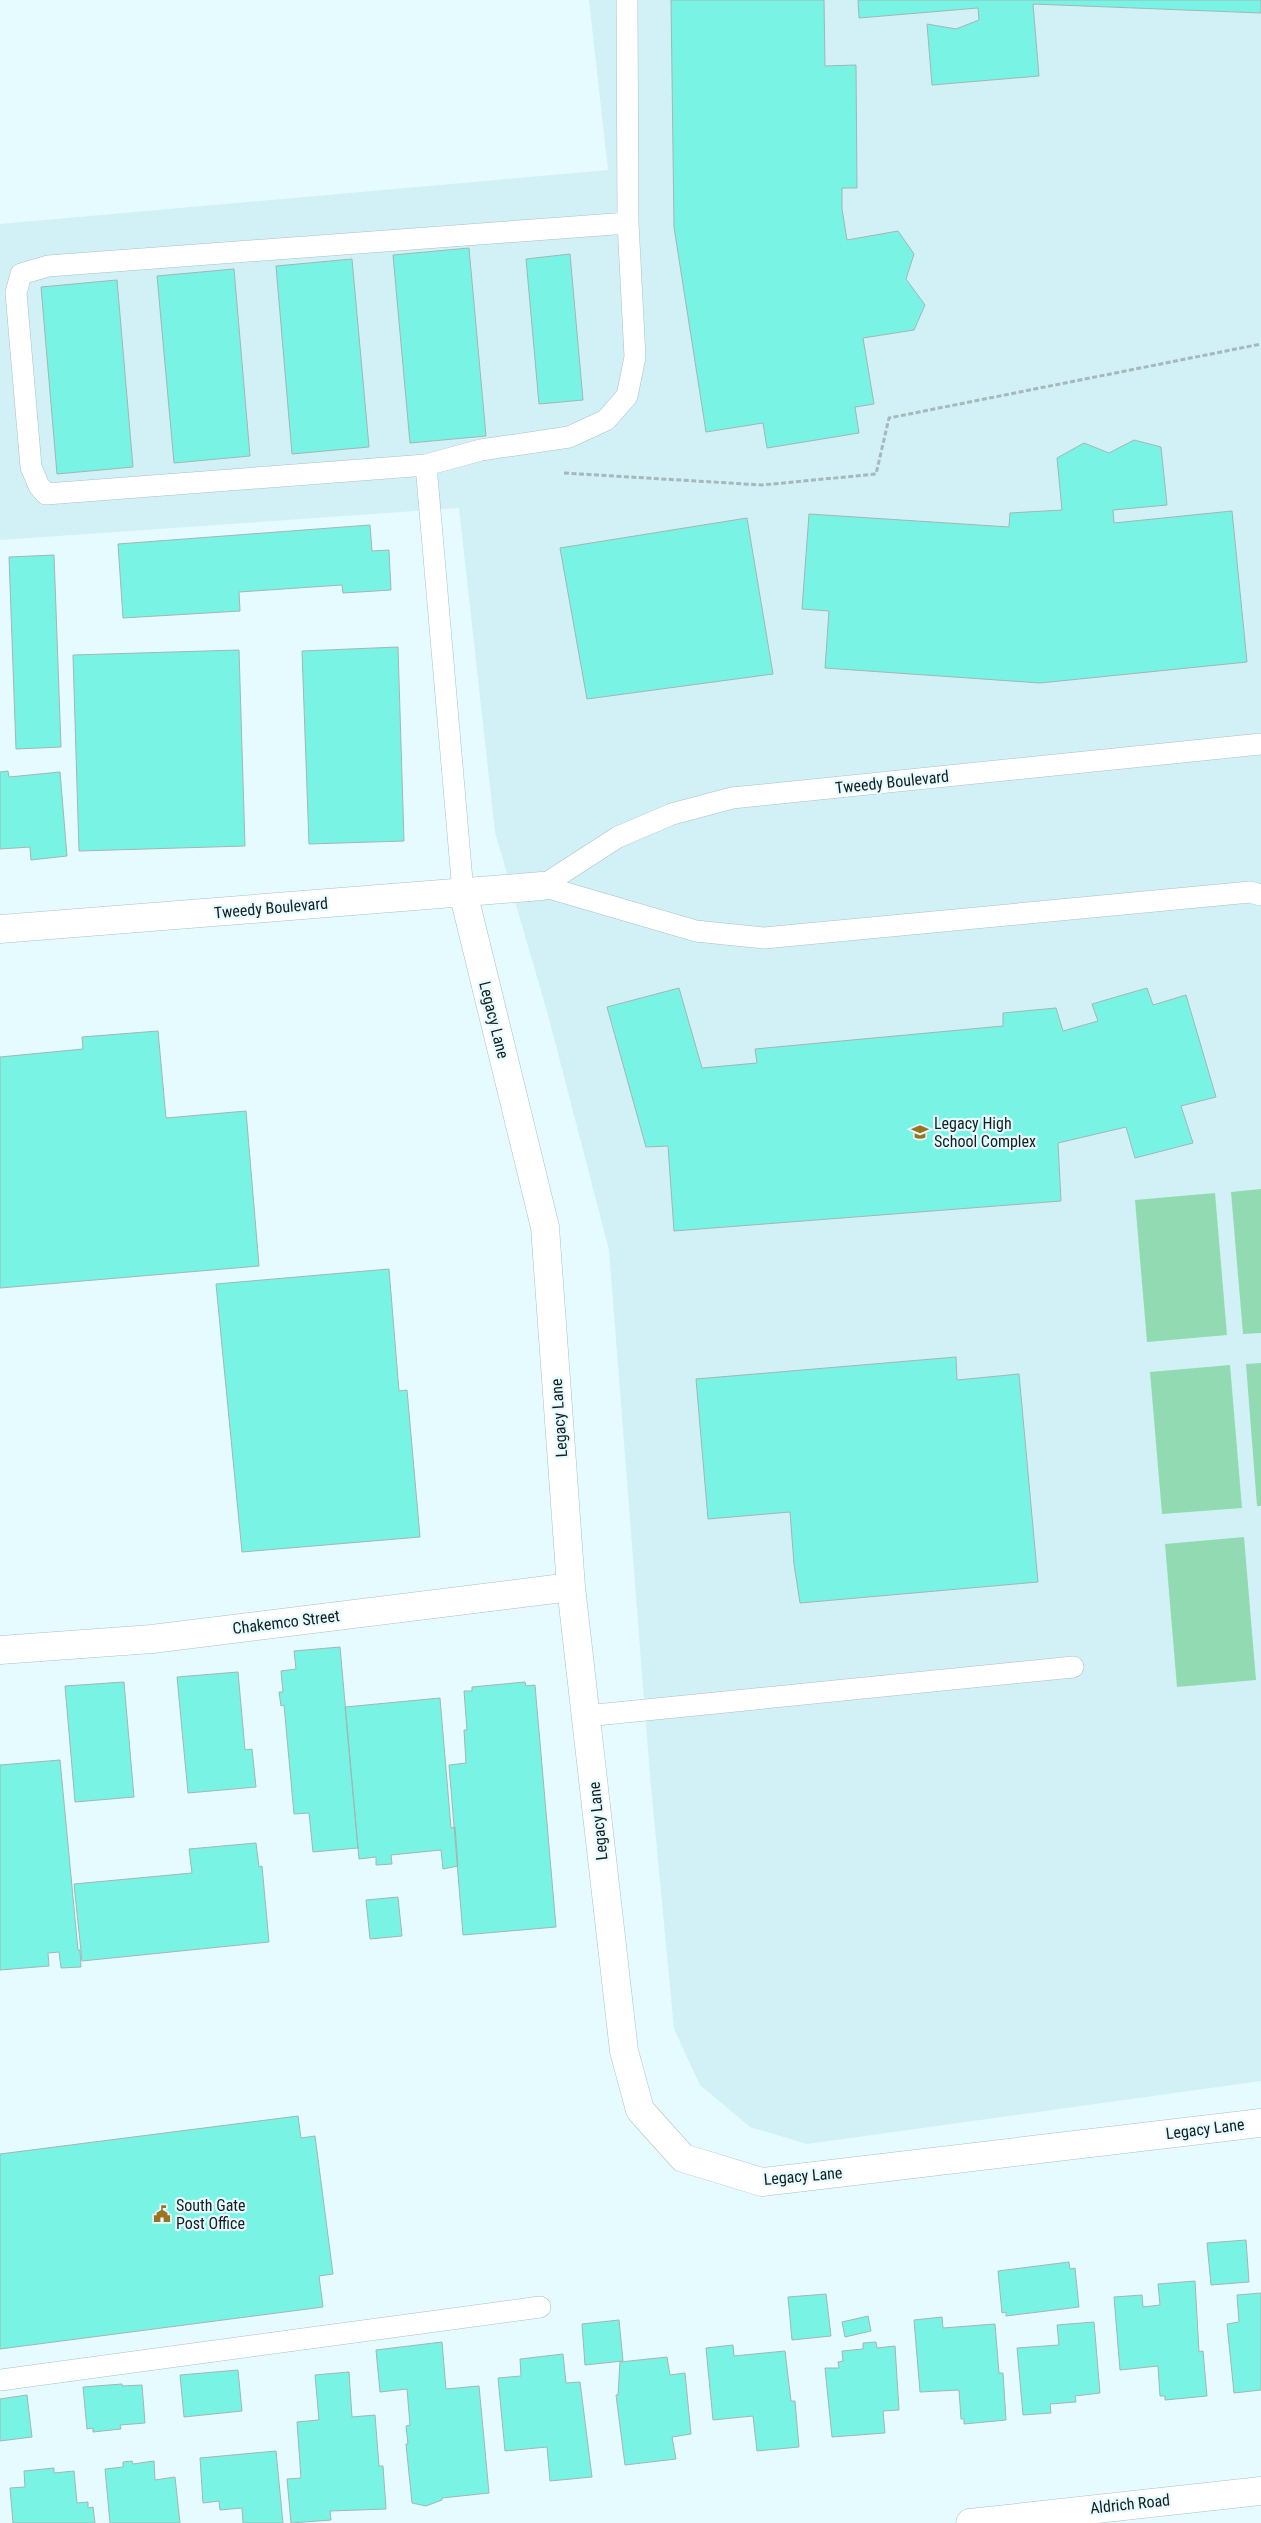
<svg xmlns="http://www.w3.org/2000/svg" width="1261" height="2523" font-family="'Roboto Condensed',sans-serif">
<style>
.built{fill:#d1f1f7}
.green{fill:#92dab1}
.building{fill:#79f3e4;stroke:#a2b7b3}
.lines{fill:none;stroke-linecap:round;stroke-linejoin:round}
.service-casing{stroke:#abc0c4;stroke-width:22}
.minor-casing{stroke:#abc0c4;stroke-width:29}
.path{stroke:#a6b8bb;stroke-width:3;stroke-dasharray:5 2.5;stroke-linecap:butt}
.service{stroke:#fff;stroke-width:21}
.minor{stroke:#fff;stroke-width:28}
.labels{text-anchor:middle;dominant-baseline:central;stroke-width:4.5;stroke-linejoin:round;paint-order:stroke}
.street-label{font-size:16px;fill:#151d1e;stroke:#e5fbff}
.poi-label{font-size:16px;fill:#151d1e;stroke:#e5fbff;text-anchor:start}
</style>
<rect width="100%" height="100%" fill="#e5fbff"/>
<path class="built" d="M589 0H1261V2081L807 2144 750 2127 700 2085 674 2029 650 1776 609 1250 548 1015 495 832 459 508 0 540V224L608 170Z"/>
<path class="green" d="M1261 1189V1333L1243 1334 1231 1192Z
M1215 1193 1227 1335 1147 1342 1135 1200Z
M1261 1363V1506H1257L1246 1364Z
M1230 1365 1242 1508 1162 1514 1150 1372Z
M1244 1537 1256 1680 1177 1687 1165 1544Z"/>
<path class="building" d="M671 0H824L825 66 856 65 857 188H842V209L847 240 898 231 914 254 906 279 925 305 914 330 863 338 874 404 855 407 859 433 767 448 763 423 706 432 674 227Z
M858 0H1261V13L1033 4 1039 76 932 85 927 24 956 29 979 20 978 8 859 18Z
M469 248 486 436 410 443 393 255Z
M570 254 583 400 539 404 526 259Z
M352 259 369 447 292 454 276 266Z
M234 269 250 456 174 463 157 276Z
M117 280 133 467 57 474 41 287Z
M1134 440 1161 447 1167 505 1113 510 1114 523 1232 511 1247 662 1040 683 825 668 829 611 802 609 809 514 1009 527 1010 513 1062 510 1057 458 1084 443 1109 453Z
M747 518 773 674 587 699 560 548Z
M370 525 372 551 389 550 391 590 343 593 342 585 239 592 240 611 123 618 118 544Z
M54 555 61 747 16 749 9 557Z
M398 647 404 841 309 844 302 651Z
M239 650 245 846 79 851 73 655Z
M8 771 9 777 60 772 67 856 31 860 30 847 0 849V772Z
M679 988 702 1068 757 1063 755 1049 1003 1026V1013L1056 1008 1063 1031 1098 1021 1092 1004 1147 988 1153 1005 1186 995 1216 1097 1181 1106 1193 1143 1135 1158 1126 1127 1058 1143 1061 1201 674 1231 668 1146 646 1147 607 1007Z
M158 1031 166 1118 246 1111 259 1266 0 1288V1057L83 1049 82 1037Z
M389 1269 399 1391 407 1390 420 1537 242 1552 216 1284Z
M956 1357 957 1380 1019 1374 1038 1582 800 1603 794 1564 790 1512 708 1519 696 1379Z
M340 1647 358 1848 313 1852 309 1813 294 1814 284 1705 281 1706 279 1692H283L281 1671 296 1669 294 1651Z
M238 1672 245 1750 252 1749 256 1787 188 1793 177 1677Z
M124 1682 134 1797 75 1802 65 1686Z
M525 1682 526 1686 535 1685 556 1927 463 1935 449 1765 466 1763 464 1730H467L464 1691H472V1687Z
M440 1698 451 1828 455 1827 458 1866 443 1869 441 1850 391 1855 392 1864 376 1865V1857L359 1859 345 1707Z
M60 1760 78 1950H80L81 1967 61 1968 59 1952 48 1953 49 1966 0 1970V1765Z
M256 1843 259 1867 262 1866 269 1942 82 1961 74 1884 192 1873 189 1849Z
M398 1897 402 1936 370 1939 366 1900Z
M298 2116 301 2138 315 2136 333 2274 319 2276 323 2307 0 2349V2154Z
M1246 2240 1249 2282 1211 2285 1207 2243Z
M1069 2262 1070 2269 1075 2268 1079 2307 1006 2316V2312L1002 2313 998 2271Z
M1195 2281 1199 2352 1203 2351 1207 2396 1165 2400V2396H1160L1158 2366 1120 2370 1114 2297 1142 2295 1143 2307 1160 2305 1158 2284Z
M1261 2293V2390L1234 2393 1227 2324 1239 2322 1237 2295Z
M826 2294 831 2336 792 2340 788 2297Z
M868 2316 871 2331 845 2337 842 2322Z
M942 2317 943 2328 995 2324 999 2373H1003L1006 2420 964 2424V2419H961L959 2390 920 2392 914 2320Z
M619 2320 623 2361 585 2365 582 2324Z
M1094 2322 1100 2393 1075 2396 1076 2402 1050 2404 1051 2413 1023 2415 1017 2348 1059 2345 1057 2325Z
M442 2342 446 2389 479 2386 489 2493 442 2498V2500L426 2506 412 2503 406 2444H408L406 2426 410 2425 407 2389 380 2392 376 2350Z
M876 2342 877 2348 895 2346 899 2410 883 2411 885 2433 832 2437 825 2368H839L838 2362 843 2361 842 2351 863 2349V2343Z
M733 2345 734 2356 785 2351 791 2401H795L799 2447 757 2451 753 2416 713 2420 706 2348Z
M563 2354 566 2383 580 2382 592 2477 550 2481 547 2447 505 2451 498 2378 521 2376 520 2359Z
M667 2357 670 2375 685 2373 691 2434 672 2437 676 2459 625 2465 616 2395H618L620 2362Z
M238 2370 242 2411 184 2417 180 2375Z
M349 2372 352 2417 375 2415 379 2466H383L386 2509 330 2511 331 2520 291 2523 287 2479 301 2478 297 2422 319 2420 315 2375Z
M122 2384V2386L142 2385 145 2423 120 2425 121 2429 93 2432V2428L87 2429 83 2387Z
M27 2395 32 2437 0 2441V2399Z
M276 2451 283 2523H243L242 2508 220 2510 219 2501 203 2503 200 2458Z
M132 2461 133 2464 154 2461 155 2480 175 2477 180 2523H110L105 2469 123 2467V2462Z
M54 2468V2473L74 2471 77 2503 88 2502V2508L93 2507 95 2523H13L10 2488 25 2487 24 2471Z"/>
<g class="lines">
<g class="service-casing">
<path id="service" d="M426 465 46 494 39 486 31 467 16 293 21 274 48 266 628 223
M542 886 618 837 672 814 732 798 1261 744
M542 886 696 931 764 938 1250 892 1261 895
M463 892 426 465 481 450 569 437 606 420 627 396 635 357 628 223 627 0
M586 1716 1073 1667
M0 2380 540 2307"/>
</g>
<g class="minor-casing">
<path id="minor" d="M463 892 545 1227 571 1587 624 2051 640 2110 683 2158 762 2182 1261 2123
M0 929 542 886
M0 1650 152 1639 571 1587
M970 2523 1261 2491"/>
</g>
<path class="path" d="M564 473 762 485 876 474 889 418 1261 344"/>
<use href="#service" class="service"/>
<use href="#minor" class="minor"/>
</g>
<defs>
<g id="school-bare" transform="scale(1.35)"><path d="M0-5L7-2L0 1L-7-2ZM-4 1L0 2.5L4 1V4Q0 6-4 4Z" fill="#9c7321" stroke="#e5fbff" stroke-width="2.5" paint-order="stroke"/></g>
<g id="civic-bare" transform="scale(1.35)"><path d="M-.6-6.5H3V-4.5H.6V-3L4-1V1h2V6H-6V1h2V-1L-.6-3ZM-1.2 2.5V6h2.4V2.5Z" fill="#9c7321" stroke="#e5fbff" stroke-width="2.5" paint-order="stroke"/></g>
</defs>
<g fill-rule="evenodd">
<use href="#school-bare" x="920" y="1132"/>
<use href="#civic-bare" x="162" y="2214"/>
</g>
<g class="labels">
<g class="street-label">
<text transform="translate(892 782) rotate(-6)">Tweedy Boulevard</text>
<text transform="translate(271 908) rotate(-5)">Tweedy Boulevard</text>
<text transform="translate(494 1020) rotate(76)">Legacy Lane</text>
<text transform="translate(559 1418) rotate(-94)">Legacy Lane</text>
<text transform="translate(286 1622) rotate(-7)">Chakemco Street</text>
<text transform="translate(598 1821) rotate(-96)">Legacy Lane</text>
<text transform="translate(1205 2129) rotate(-7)">Legacy Lane</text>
<text transform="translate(803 2176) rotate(-5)">Legacy Lane</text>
<text transform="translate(1130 2504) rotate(-6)">Aldrich Road</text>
</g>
<g class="poi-label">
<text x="934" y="1123">Legacy High<tspan x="934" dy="18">School Complex</tspan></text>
<text x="176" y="2205">South Gate<tspan x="176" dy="18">Post Office</tspan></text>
</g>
</g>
</svg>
